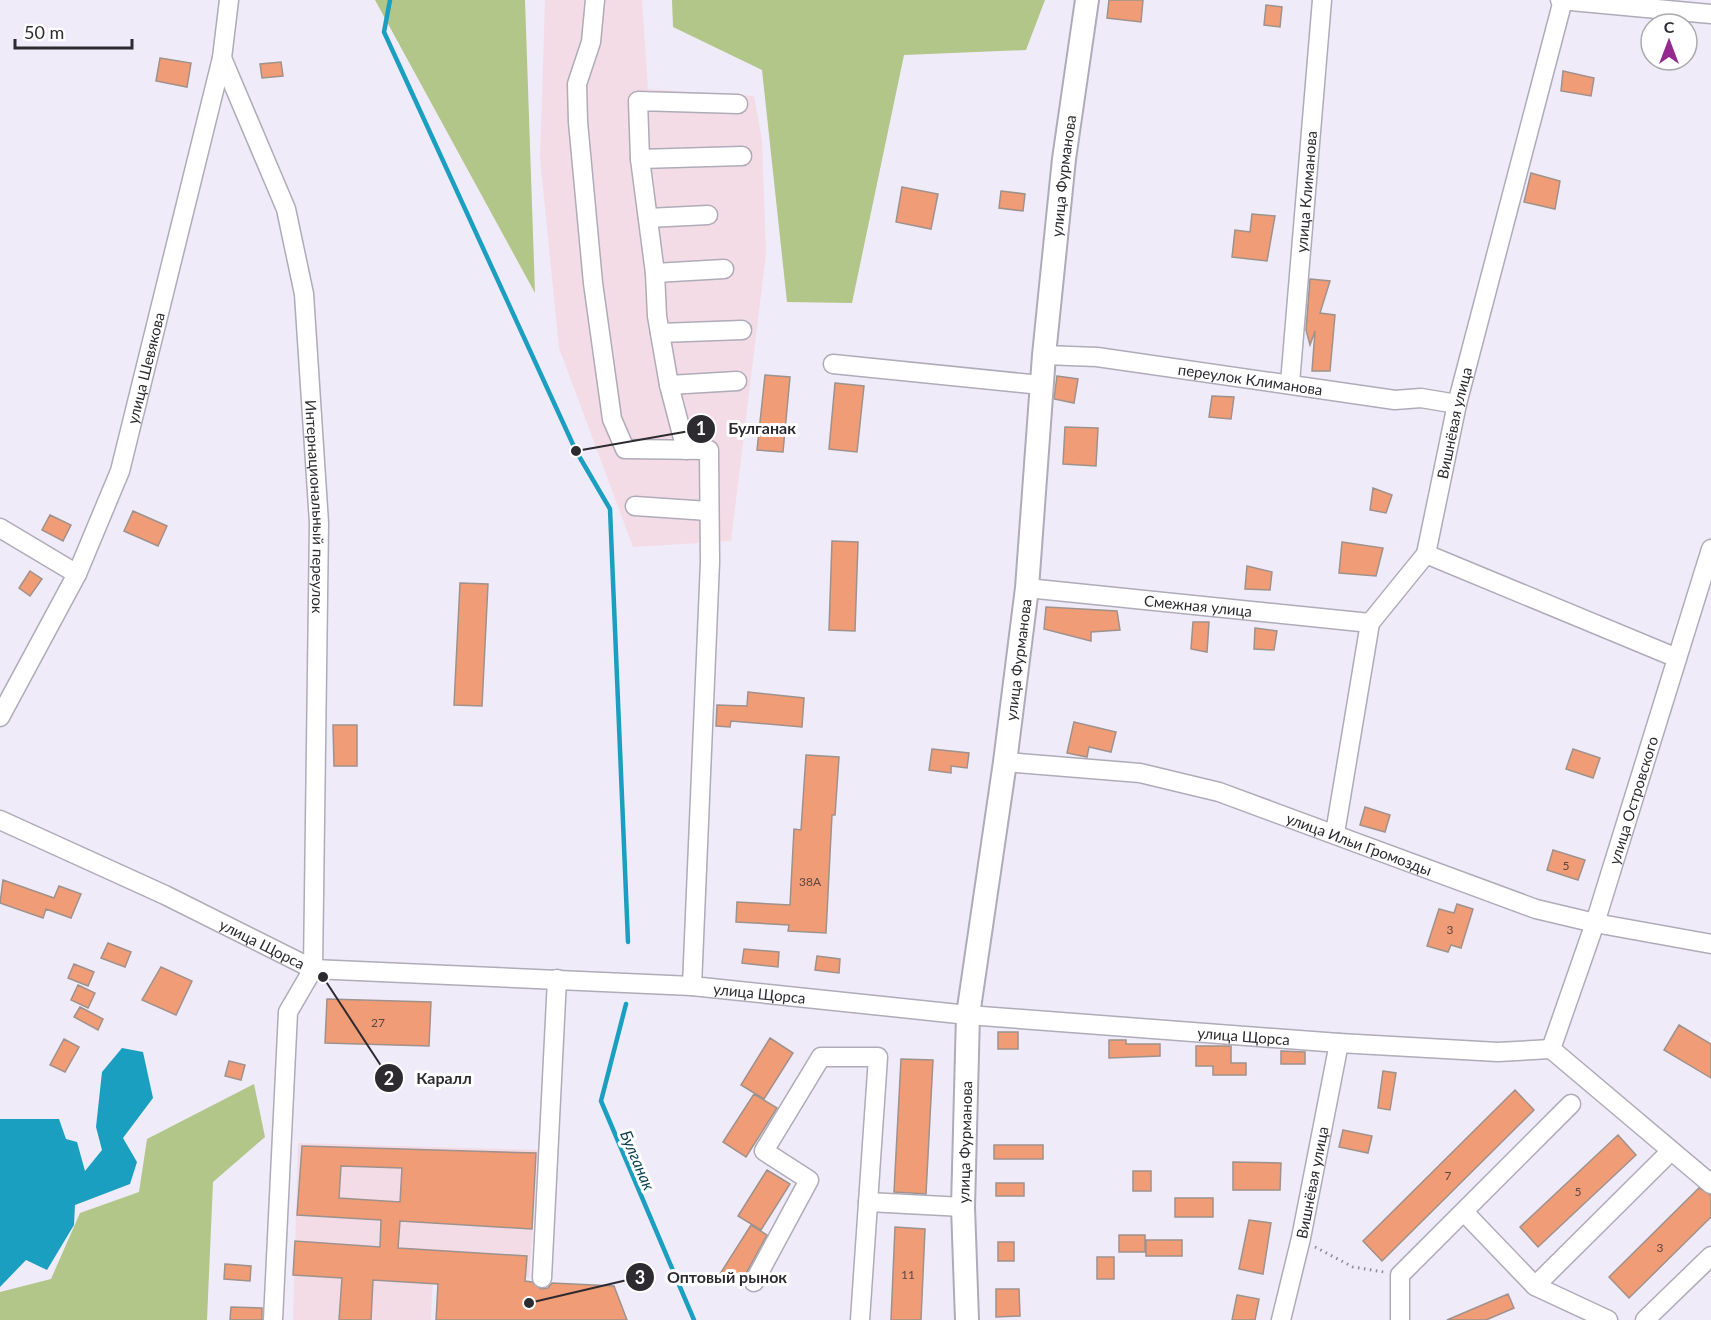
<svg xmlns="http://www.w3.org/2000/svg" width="1711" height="1320" font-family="Lato,sans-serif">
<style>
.industrial{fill:#f4dce7}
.green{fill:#b1c688}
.water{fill:#1b9fc0}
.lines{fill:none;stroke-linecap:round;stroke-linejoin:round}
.stream{stroke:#1b9fc0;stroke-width:4.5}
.building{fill:#f09c76;stroke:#9f918b;stroke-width:1.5;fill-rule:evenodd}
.minor-casing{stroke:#afabb8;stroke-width:21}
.major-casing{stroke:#afabb8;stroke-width:26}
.path{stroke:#8d8a94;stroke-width:3;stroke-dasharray:1.5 4.5;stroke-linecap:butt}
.minor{stroke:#fff;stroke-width:18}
.major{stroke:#fff;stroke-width:22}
.labels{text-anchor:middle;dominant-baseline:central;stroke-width:6;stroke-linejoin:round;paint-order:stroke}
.number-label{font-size:12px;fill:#5e4742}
.street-label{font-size:15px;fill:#2d2b30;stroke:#fff}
.water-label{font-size:16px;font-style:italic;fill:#083f4c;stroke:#fff}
.leader{fill:none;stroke:#2d2b30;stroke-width:2}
.callout-dot{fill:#2d2b30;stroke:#fff;stroke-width:2}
.mark-label{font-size:18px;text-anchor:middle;font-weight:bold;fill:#fff}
.callout-label{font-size:16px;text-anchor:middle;font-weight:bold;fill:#2d2b30;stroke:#fff;stroke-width:6;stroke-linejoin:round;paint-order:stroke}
</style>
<rect width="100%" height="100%" fill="#efebf9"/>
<path class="industrial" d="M545 0H642L648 89 754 96 762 140 766 254 731 541 633 547 559 348 540 158Z
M298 1143 539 1150 529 1278 433 1273 431 1320H293Z"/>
<path class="green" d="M375 0H525L535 293Z
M672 0H1045L1026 50 904 55 852 303 787 302 762 70 673 27Z
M254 1084 265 1137 213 1182 207 1320H0V1292L51 1279 80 1213 139 1192 147 1139Z"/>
<path class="water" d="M122 1048 143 1052 153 1098 123 1138 137 1162 130 1184 75 1205 74 1225 47 1270 26 1260 0 1287V1119H59L66 1139 77 1142 85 1171 102 1150 96 1127 102 1072Z"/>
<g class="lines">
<path class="stream" d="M390 0 384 32 576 451 610 509 628 942
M626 1004 601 1101 694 1320"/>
</g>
<path class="building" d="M1109 0H1143L1141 22 1107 18Z
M1266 5 1282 7 1280 27 1264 25Z
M160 58 191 63 187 87 156 81Z
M281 62 283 76 262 78 260 64Z
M1563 71 1594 78 1591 96 1561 91Z
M1531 173 1560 181 1555 209 1524 202Z
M902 187 938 194 931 229 896 222Z
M1001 191 1025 194 1023 211 999 208Z
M1252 214 1275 216 1267 261 1232 257 1235 230 1250 232Z
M1310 279 1330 281 1320 313 1335 315 1330 371H1312L1315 331 1310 345 1306 330Z
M765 375 790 377 783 452 757 450Z
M1057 376 1078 379 1074 403 1054 399Z
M835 383 864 386 857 452 829 449Z
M1212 396 1234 397 1231 419 1209 417Z
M1065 427 1098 428 1096 466 1063 464Z
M1373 488 1392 495 1386 513 1370 510Z
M133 511 167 526 158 546 124 531Z
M50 515 71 525 63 541 42 530Z
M832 541 858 542 855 631 829 630Z
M1342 542 1383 548 1376 576 1339 573Z
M1247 566 1272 572 1270 590 1245 589Z
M30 571 42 579 30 596 19 588Z
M460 583 488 584 482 706 454 705Z
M1046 607 1117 611 1120 630 1091 632V641L1044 629Z
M1193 622H1209L1207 652 1191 649Z
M1255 628 1277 631 1274 650 1254 649Z
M748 692 804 698 802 727 731 721 730 727 716 726 717 705 747 706Z
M1074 722 1116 732 1111 752 1089 747 1087 757 1067 753Z
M333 725H357V766H334Z
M932 749 969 753 967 768 951 766V773L929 770Z
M1573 749 1600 758 1593 778 1566 769Z
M806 755 839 757 835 815H832L826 933 788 931 789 925 736 922 737 902 790 905 794 829 801 830Z
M1365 807 1390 815 1385 832 1360 825Z
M1553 850 1585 860 1578 880 1547 870Z
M3 880 54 898 59 886 81 894 71 918 46 909 43 918 0 903Z
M1457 904 1473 909 1461 948 1451 945 1448 952 1427 946 1439 909 1454 913Z
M108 943 131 952 125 967 101 958Z
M744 949 779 952 778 967 742 963Z
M817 956 840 959 839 973 815 970Z
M74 964 94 972 88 986 68 978Z
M161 967 192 981 176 1015 142 1000Z
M78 985 95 993 88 1008 71 1000Z
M327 999 431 1002 429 1046 325 1043Z
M80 1007 103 1019 98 1030 74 1017Z
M1679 1025 1711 1044V1078L1664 1050Z
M998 1032H1018V1049H998Z
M770 1038 793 1053 764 1099 741 1085Z
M64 1039 79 1047 65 1072 50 1065Z
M1109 1040H1126V1044H1160V1056L1109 1058Z
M1196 1046H1231V1063H1246V1075H1213V1066H1196Z
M1281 1051 1305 1052V1064H1281Z
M901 1059 933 1060 926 1194 894 1192Z
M229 1061 245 1065 241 1080 225 1076Z
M1383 1071 1396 1073 1390 1110 1378 1108Z
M1515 1090 1534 1110 1382 1261 1363 1241Z
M754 1094 777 1108 746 1157 723 1142Z
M1343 1130 1372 1136 1368 1153 1339 1147Z
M1618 1135 1636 1155 1538 1247 1520 1227Z
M994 1145H1043V1159H994Z
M302 1146 536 1153 532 1229 400 1221 398 1248 527 1256 525 1281 532 1282 541 1289 548 1288 552 1283 614 1286 627 1320H436L438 1284 373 1280 371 1320H339L342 1278 293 1275 295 1241 380 1247 381 1220 297 1215ZM341 1166 402 1168 400 1202 339 1198Z
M1233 1162 1281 1163 1280 1190H1233Z
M767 1170 790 1184 761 1230 738 1216Z
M1133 1171H1151V1191H1133Z
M996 1183H1024V1196H996Z
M1699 1188 1711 1195V1217L1629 1298 1609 1277Z
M1175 1198H1213V1217H1175Z
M1249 1220 1271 1223 1263 1274 1239 1269Z
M751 1225 767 1235 744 1277 743 1288 720 1274Z
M895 1227 925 1229 921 1320H891Z
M1119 1235H1145V1252H1119Z
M1146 1240H1182V1256H1146Z
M998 1242H1014V1261H998Z
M1097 1257H1114V1279H1097Z
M225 1264 251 1266 250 1281 224 1279Z
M996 1289H1019L1020 1316 996 1317Z
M1508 1294 1514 1308 1486 1320H1447Z
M1237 1295 1259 1299 1255 1320H1232Z
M231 1307 262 1308V1320H230Z"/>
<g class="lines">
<g class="minor-casing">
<g id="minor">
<path d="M595 0 591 42 577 84 578 122 593 283 612 419 625 449 709 450 710 562 692 986"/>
<path d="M1560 0 1711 14"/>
<path id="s1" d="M222 58 286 209 304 294 319 523 313 969 288 1012 273 1320"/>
<path d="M640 159 742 156"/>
<path d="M648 218 708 215"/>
<path d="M655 273 724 269"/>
<path d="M660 333 742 330"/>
<path id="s2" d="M1044 355 1097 357 1395 400 1421 398 1457 404"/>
<path d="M833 364 1041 385"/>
<path id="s3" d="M1290 383 1322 0"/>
<path d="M669 385 737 381"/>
<path d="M686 450 669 385 657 316 655 273 640 159 638 101 738 104"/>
<path d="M635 506 708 511"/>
<path d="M0 528 77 574"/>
<path d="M1426 554 1677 658"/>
<path id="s4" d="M1027 588 1370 623"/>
<path id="s5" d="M0 717 77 574 120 471 222 58 229 0"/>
<path id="s6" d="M1005 762 1140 773 1219 792 1536 909 1595 923 1711 944"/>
<path id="s7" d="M0 820 165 895 313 969 692 986 968 1015 1339 1043 1498 1052 1551 1049"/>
<path id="s8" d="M1335 833 1370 623 1426 554 1457 404 1563 0"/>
<path id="s9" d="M1551 1049 1595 923 1711 549"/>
<path d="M1551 1049 1711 1184"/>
<path d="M868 1202 963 1207"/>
<path d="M1464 1212 1535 1286 1671 1151"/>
<path d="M542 1278 557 979"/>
<path d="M754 1282 809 1180 764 1151 821 1057H878L860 1320"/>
<path d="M1535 1286 1608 1320"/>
<path id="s10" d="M1281 1320 1301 1238 1339 1043"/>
<path d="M1400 1320V1275L1571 1104"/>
<path d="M1645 1320 1711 1256"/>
</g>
</g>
<g class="major-casing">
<g id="major">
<path id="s11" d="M967 1320 963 1207 968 1015 1005 762 1027 588 1044 355 1064 159 1087 0"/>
</g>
</g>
<path class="path" d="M1315 1247 1353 1267 1384 1272"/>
<use href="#minor" class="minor"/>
<use href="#major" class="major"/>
</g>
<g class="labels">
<g class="number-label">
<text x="1566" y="865">5</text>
<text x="810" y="881">38А</text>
<text x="1450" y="929">3</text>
<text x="378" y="1022">27</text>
<text x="1448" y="1175">7</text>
<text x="1578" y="1191">5</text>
<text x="1660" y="1247">3</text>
<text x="908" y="1274">11</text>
</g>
<g class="street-label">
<text stroke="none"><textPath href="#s11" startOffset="1150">улица Фурманова</textPath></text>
<text stroke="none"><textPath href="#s3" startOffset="192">улица Климанова</textPath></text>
<text stroke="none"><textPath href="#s5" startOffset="380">улица Шевякова</textPath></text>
<text stroke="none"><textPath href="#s2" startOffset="208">переулок Климанова</textPath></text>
<text stroke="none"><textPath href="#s8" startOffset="436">Вишнёвая улица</textPath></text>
<text stroke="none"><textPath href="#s1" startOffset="464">Интернациональный переулок</textPath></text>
<text stroke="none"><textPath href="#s4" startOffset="172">Смежная улица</textPath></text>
<text stroke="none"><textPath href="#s11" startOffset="664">улица Фурманова</textPath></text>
<text stroke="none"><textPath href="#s9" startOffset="262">улица Островского</textPath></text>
<text stroke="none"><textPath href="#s6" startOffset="366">улица Ильи Громозды</textPath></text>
<text stroke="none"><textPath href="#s7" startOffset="290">улица Щорса</textPath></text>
<text stroke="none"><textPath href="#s7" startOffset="794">улица Щорса</textPath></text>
<text stroke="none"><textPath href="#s7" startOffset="1280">улица Щорса</textPath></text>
<text stroke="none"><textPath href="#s11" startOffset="178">улица Фурманова</textPath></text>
<text stroke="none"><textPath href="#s10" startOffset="141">Вишнёвая улица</textPath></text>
</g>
<g class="water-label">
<text transform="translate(638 1160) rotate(67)">Булганак</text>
</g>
</g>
<path class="leader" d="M576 451L701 429M323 977L389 1078M529 1303L640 1277"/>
<g class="callout-dot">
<circle cx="576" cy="451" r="6"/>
<circle cx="323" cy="977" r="6"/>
<circle cx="529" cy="1303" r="6"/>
<circle cx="701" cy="429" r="15"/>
<circle cx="389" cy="1078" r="15"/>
<circle cx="640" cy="1277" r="15"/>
</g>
<g class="mark-label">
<text x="701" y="435">1</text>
<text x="389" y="1085">2</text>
<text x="640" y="1284">3</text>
</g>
<g class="callout-label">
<text x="762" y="434">Булганак</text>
<text x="444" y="1084">Каралл</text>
<text x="727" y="1283">Оптовый рынок</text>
</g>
<g transform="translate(1669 42)"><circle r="28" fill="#ffffff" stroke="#abaaac" stroke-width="1.5"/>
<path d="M0-4.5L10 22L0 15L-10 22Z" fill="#942a8d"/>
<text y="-9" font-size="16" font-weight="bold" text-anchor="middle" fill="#2d2b30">С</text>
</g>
<path d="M15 39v9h117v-9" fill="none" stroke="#2d2b30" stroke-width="3"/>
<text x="24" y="39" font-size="18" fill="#2d2b30" stroke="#ffffff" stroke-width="4.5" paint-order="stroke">50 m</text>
</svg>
